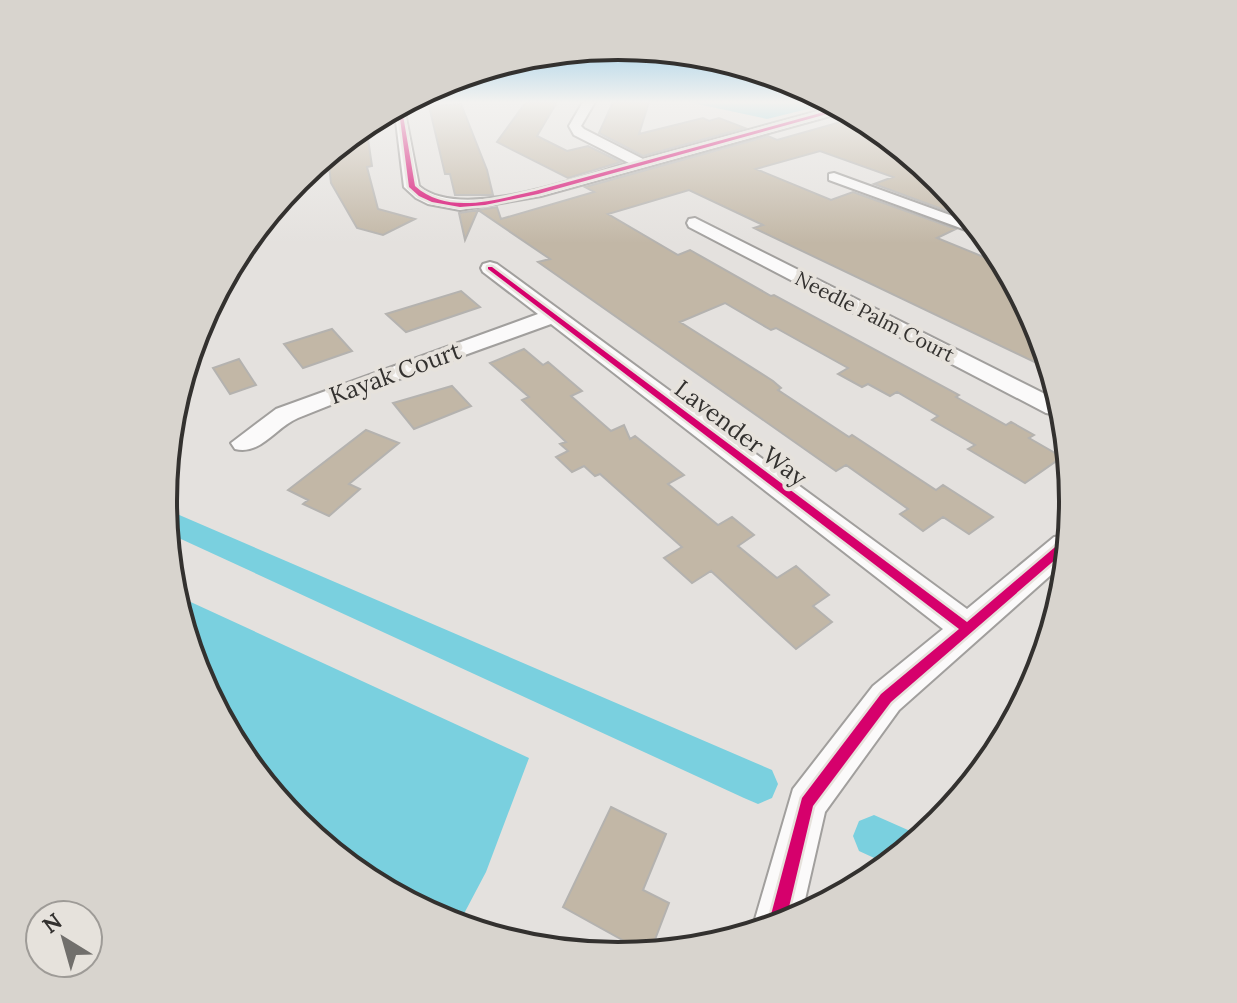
<svg xmlns="http://www.w3.org/2000/svg" width="1237" height="1003" font-family="Lora,serif">
<style>
.water{fill:#7ad0df}
.lines{fill:none;stroke-linecap:round;stroke-linejoin:round}
.canal{fill:#7ad0df;fill-rule:evenodd}
.building{fill:#c2b7a6;stroke:#b4b2af;stroke-width:2}
.street-casing{stroke:#a19f9d;stroke-width:4}
.street{fill:#fbfafa;fill-rule:evenodd}
.cycleway-casing{stroke:#e6e2dc;stroke-width:5}
.cycleway{fill:#d6006c;fill-rule:evenodd}
.labels{text-anchor:middle;dominant-baseline:central;stroke-width:8;stroke-linejoin:round;paint-order:stroke}
.far-street-label{font-size:20px;fill:#33312f;stroke:#e6e2dc}
.street-label{font-size:24px;fill:#33312f;stroke:#e6e2dc}
.rim{fill:none;stroke:#33312f;stroke-width:4}
</style>
<rect width="100%" height="100%" fill="#e4e1de"/>
<path class="water" d="M688 102H825L828 104 767 119Z
M182 598 529 758 486 872 458 925 444 922 296 823 198 675Z"/>
<g class="lines">
<path class="canal" d="M165 511 177 514 772 770 778 784 772 798 758 804 744 798 170 534Z
M874 815 917 834 919 838 883 862 859 851 853 836 859 821Z"/>
</g>
<path class="building" d="M526 102H557L537 136 567 151 588 146 621 162 568 178 497 142Z
M613 102H649L639 134 703 118 709 121 719 118 745 128 643 156 599 133Z
M461 104 487 170 493 195H455L450 174H445L429 106Z
M851 119 941 180 966 218 874 184 893 177 820 151 756 169 831 200 853 192 956 229 937 238 996 262 1040 328 1047 368 754 228 763 225 689 190 608 214 678 255 690 250 771 296 774 295 959 395 956 397 1006 425 1011 422 1034 435 1029 438 1062 457 1025 483 968 449 975 445 932 420 938 416 897 392 890 396 868 384 862 387 838 374 848 368 776 328 771 330 725 303 680 322 773 381 781 388 778 390 849 437 852 435 936 490 943 485 993 517 969 534 943 517 923 531 900 514 908 509 846 465 836 471 538 262 550 259 478 210 465 240 459 213 497 207 501 219 594 192 585 187 768 136 777 140Z
M367 132 372 166 367 167 378 209 415 219 383 235 357 228 331 183 328 158Z
M461 291 480 307 406 332 386 314Z
M332 329 352 351 303 368 284 344Z
M524 349 543 365 548 362 582 391 571 396 611 431 624 425 630 439 635 436 684 475 668 484 718 525 732 517 754 535 738 546 777 578 796 566 829 595 813 606 832 622 796 649 711 571 692 583 664 558 682 547 600 474 595 476 584 466 572 472 556 457 568 451 560 444 566 442 522 400 529 397 490 363Z
M239 359 256 385 230 394 213 368Z
M452 386 471 406 414 429 393 403Z
M366 430 399 443 349 484 360 489 329 516 303 504 308 500 288 490Z
M611 807 666 834 643 890 669 903 651 950 644 952 563 907Z"/>
<g class="lines">
<g class="street-casing">
<path id="street" d="M583 102H595L581 126 584 129 643 159 833 107 841 113 541 196 460 210 428 204 416 198 404 187 395 113 404 107 419 186C461 222 579 177 629 163L574 135 569 126Z
M834 173 969 222 977 234 829 180V174Z
M695 218 1053 398 1057 415 1046 413 689 227 687 223 689 219Z
M490 262 497 264 967 609 1054 537 1067 535 1061 566 899 710 825 812 801 917 792 922 755 930 753 926 793 789 873 686 943 629 551 324C466 355 381 384 298 418 276 427 260 456 235 449L231 443 276 409 538 314 483 272 481 268 483 264Z"/>
</g>
<use href="#street" class="street"/>
<g class="cycleway-casing">
<path id="cycleway" d="M402 109 415 186C448 216 497 199 535 191L835 109 838 111 538 194 485 205 460 207 432 202 419 196 409 187 399 111Z
M488 267H492L967 622 1061 542 1066 541 1064 552 891 702 813 806 785 924 768 927V926L802 798 881 694 959 629 488 269Z"/>
</g>
<use href="#cycleway" class="cycleway"/>
</g>
<linearGradient id="sky" x2="0" y2="1"><stop stop-color="#7cbfe4"/><stop offset="0.42" stop-color="#f3f2f0"/><stop offset="1" stop-color="#f3f2f0" stop-opacity="0"/></linearGradient>
<rect width="1237" height="243" fill="url(#sky)"/>
<g class="labels">
<g class="far-street-label">
<text transform="translate(875 316) rotate(27)">Needle Palm Court</text>
</g>
<g class="street-label">
<text transform="translate(395 373) rotate(-20)">Kayak Court</text>
<text transform="translate(741 433) rotate(37)">Lavender Way</text>
</g>
</g>
<path d="M0 0H1237V1003H0ZM177 501a441 441 0 1 1 882 0a441 441 0 1 1-882 0Z" fill="#d8d4ce" fill-rule="evenodd"/>
<path class="rim" d="M177 501a441 441 0 1 1 882 0a441 441 0 1 1-882 0Z"/>
<g transform="translate(64 939) rotate(323)"><circle r="38" fill="#e6e2dc" stroke="#9e9b97" stroke-width="2"/>
<path d="M0-6L14 30L0 20L-14 30Z" fill="#716f6c"/>
<text y="-12" font-size="22" font-weight="bold" text-anchor="middle" fill="#33312f">N</text>
</g>
</svg>
